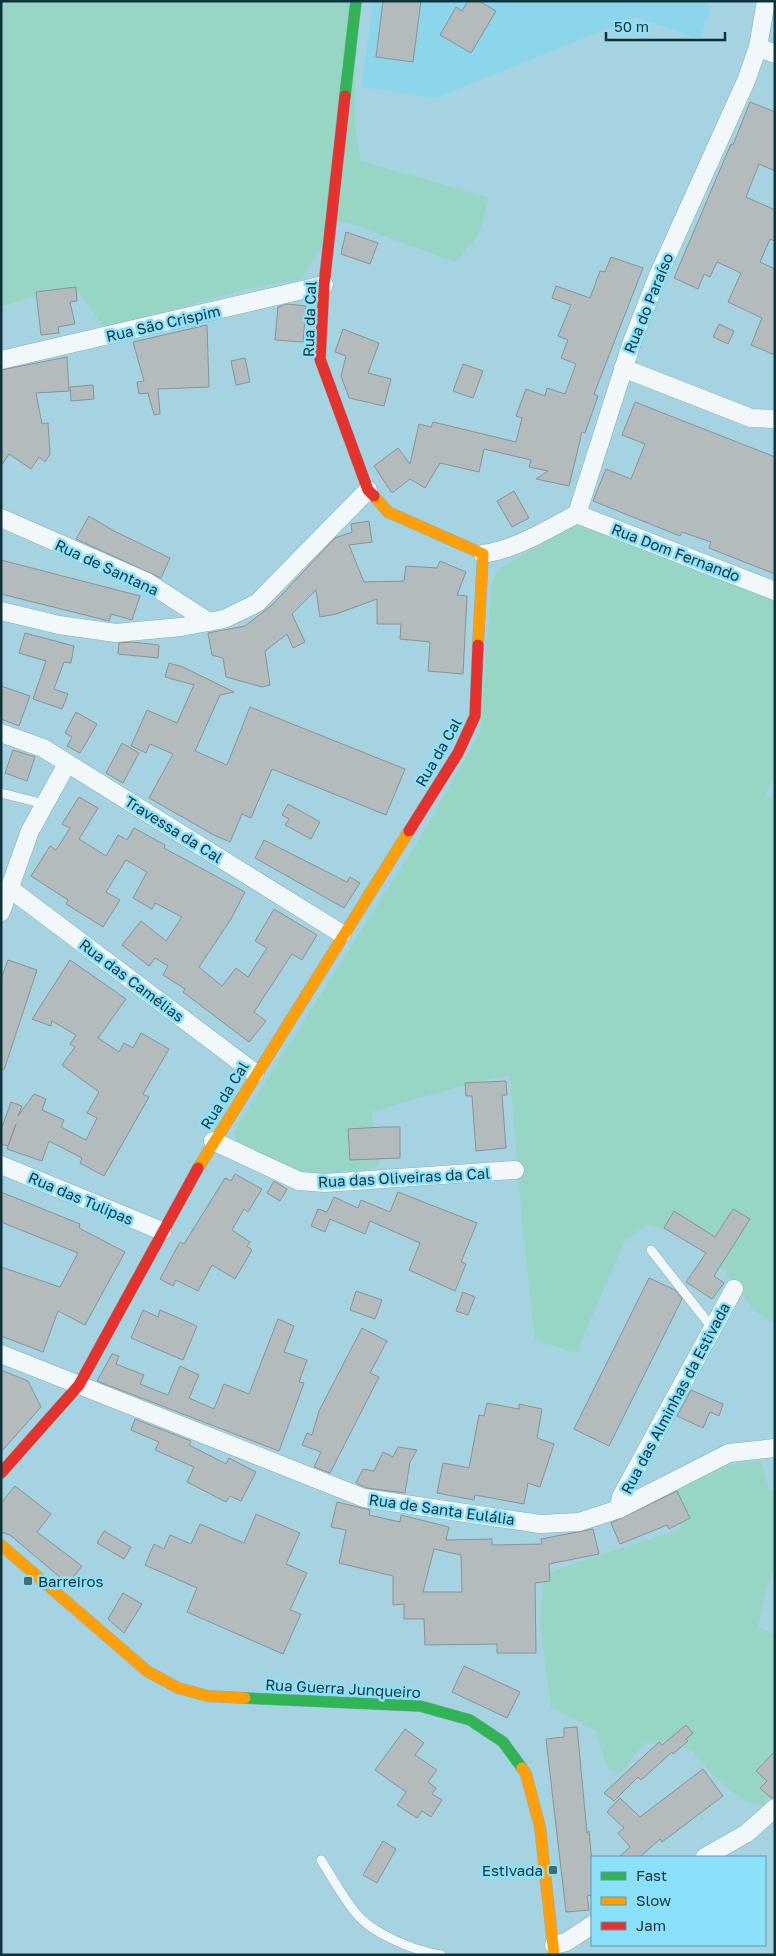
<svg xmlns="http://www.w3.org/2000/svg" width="776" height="1956" font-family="'Golos Text',sans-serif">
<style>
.built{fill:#8cd6eb}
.green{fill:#97d5c5}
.building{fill:#b4bbbd;stroke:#8a9395;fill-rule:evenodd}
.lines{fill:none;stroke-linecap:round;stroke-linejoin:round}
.lane-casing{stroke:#8aafba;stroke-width:10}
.street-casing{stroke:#8aafba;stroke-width:19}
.fast-casing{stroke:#8aafba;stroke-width:12}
.slow-casing{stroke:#8aafba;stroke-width:12}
.jam-casing{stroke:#8aafba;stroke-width:12}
.lane{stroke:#f2f8fa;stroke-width:9}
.street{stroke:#f2f8fa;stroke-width:18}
.fast{stroke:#30b455;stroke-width:11}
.slow{stroke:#ff9f0a;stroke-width:11}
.jam{stroke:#e5322d;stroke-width:11}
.poi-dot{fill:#446b76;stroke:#8ce1fa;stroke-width:2}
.labels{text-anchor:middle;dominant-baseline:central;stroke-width:5;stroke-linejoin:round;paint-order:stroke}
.street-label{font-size:15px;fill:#0f333d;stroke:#8ce1fa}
.poi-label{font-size:15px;fill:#0f333d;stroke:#8ce1fa;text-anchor:start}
</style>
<rect width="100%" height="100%" fill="#a5d3e1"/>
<path class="built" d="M373 1H707L710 11 699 39 636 17 436 98 362 87Z"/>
<path class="green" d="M1 1H359C358 50 349 115 361 161L489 198 478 236 455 262 352 224 333 220 322 246 301 279 246 289 105 329 75 286 1 306Z
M589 524 775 597V775L765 796 775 800V1324L755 1311 690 1225 663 1229 646 1225 624 1242 576 1353 535 1340 522 1221 510 1075 468 1084 371 1112 380 1166 321 1181 305 1176 239 1144 233 1133 418 841 480 733 492 583 500 568 571 527Z
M761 1461 769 1489 775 1493V1567L767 1586 758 1626 775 1636V1747L764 1765 771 1795 763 1805 748 1802 731 1791 716 1778 692 1751 670 1741 645 1743 619 1774 607 1767 596 1731 551 1707 540 1625 544 1576 570 1565 679 1530 683 1511 677 1487 723 1466Z"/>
<path class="building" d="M383 1H421L413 62 376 57Z
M468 1H479L496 11 471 53 440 35 456 7 462 11Z
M750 102 775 112V171L759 164 746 197 775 210V241L770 239 760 262 775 269V355L751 345 762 318 728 302 741 273 717 262 710 277 704 274 698 289 674 278 731 144 733 145Z
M346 232 378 243 370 264 341 254Z
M611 257 643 268 594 394 598 396 585 433 582 432 569 486 536 479 548 471 529 467 531 460 484 449 479 472 440 463 425 488 410 479 392 493 374 466 398 448 410 464 419 424 431 427 433 422 516 442 522 418 516 416 526 389 545 396 547 388 565 394 576 364 561 358 568 340 558 336 571 305 552 298 556 286 590 298 600 271 605 272Z
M76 287 77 301 70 302 75 324 58 327 59 333 41 335 36 292Z
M287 304 306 306 303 342 275 340 278 307Z
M719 324 734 331 728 344 713 337Z
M207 325 209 387 158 389 160 414 154 415 148 393 139 394 137 382 144 381 133 342Z
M343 329 379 343 368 373 391 379 384 406 349 398 341 376 346 356 335 352Z
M67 357 69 391 36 393 42 424 48 423 50 454 45 462 39 457 31 469 9 454 1 466V370Z
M245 358 250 382 236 385 231 361Z
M463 364 483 371 473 398 453 391Z
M93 385 94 399 71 401 70 387Z
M635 402 775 457V574L709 548 711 542 682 532 680 536 593 501 606 469 631 479 645 444 622 435Z
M514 491 529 518 512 527 497 501Z
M89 516 114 531 170 558 161 578 76 539Z
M369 521 372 542 349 545 364 582 404 581 406 566 437 568 440 561 466 572 457 595 467 596 463 674 428 671 430 642 400 639 401 624H377V599L336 614 320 617 316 590 292 614 305 642 293 648 287 634 265 651 270 685 262 687 226 677 223 658 212 655 208 633 245 626 272 605 335 538 352 532 351 524Z
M1 560 140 596 132 620 111 614 109 621 1 594Z
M25 633 74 646 71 663 64 662 54 689 68 694 62 709 33 699 46 661 19 653Z
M132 642 159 645 158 658 118 654 119 643Z
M169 663 183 667 234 692 220 695 195 751 227 765 250 707 405 769 386 815 272 769 251 818 242 814 230 842 214 835 149 798 173 754 150 744 146 753 131 746 147 710 177 723 194 685 165 677Z
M1 686 30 696 19 726 1 719Z
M76 712 97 724 80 753 67 746 72 737 65 733Z
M122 743 139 753 123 783 106 773Z
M13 750 35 757 27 781 5 773Z
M79 797 98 808 79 839 106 856 118 835 127 840 134 828 165 845 164 848 245 892 231 919 199 967 222 986 236 968 248 977 267 948 255 941 274 909 317 935 302 960 292 954 254 1012 266 1021 249 1042 183 992 185 989 163 975 168 966 155 958 149 966 122 945 141 921 166 941 182 917 155 903 152 909 133 898 147 872 126 860 106 892 120 900 103 927 66 904 68 900 31 876 50 846 56 850 70 828 62 824Z
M288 804 320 822 311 839 285 825 289 819 282 815Z
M264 840 347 882 350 877 360 883 344 908 255 858Z
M8 960 37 970 4 1070 1 1069V979Z
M70 960 126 999 98 1038 119 1052 124 1043 133 1048 141 1033 169 1049 143 1094 149 1097 104 1176 80 1163 82 1158 49 1141 42 1161 7 1149 16 1124 8 1146 1 1144V1130L11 1102 22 1106 18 1116 34 1094 46 1099 42 1110 64 1120 61 1127 86 1140 97 1118 87 1113 99 1092 62 1065 75 1047 70 1044 76 1035 52 1021 51 1026 32 1019Z
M506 1081 507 1095H502L506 1148 476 1151 472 1096H466L465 1083Z
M383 1127H400V1158L350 1160 348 1129Z
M235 1174 262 1189 248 1212 244 1209 232 1230 250 1242 247 1246 252 1250 235 1279 212 1265 198 1291 176 1280 173 1286 160 1279 180 1242 184 1244 225 1178 231 1181Z
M274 1181 287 1189 280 1201 267 1193Z
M1 1192 80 1224 79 1228 125 1252 85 1325 58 1311 43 1352 1 1336V1267L60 1287 78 1253 1 1222Z
M398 1192 477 1223 461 1262 466 1264 455 1291 409 1270 420 1243 370 1221 365 1234 330 1219 325 1232 311 1226 318 1209 327 1212 334 1197 358 1208 361 1200 390 1212Z
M733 1209 750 1219 714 1276 724 1283 712 1299 686 1282 706 1253 664 1228 674 1211 715 1237Z
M649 1278 675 1290 682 1299 609 1446 574 1429Z
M356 1291 382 1300 375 1319 350 1310Z
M463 1292 475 1297 468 1315 456 1311Z
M143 1310 158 1317 160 1310 197 1326 183 1360 131 1338Z
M278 1319 294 1326 284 1352 307 1360 299 1382 304 1383 279 1451 97 1381 112 1354 119 1356 116 1364 144 1375 140 1384 168 1395 180 1366 199 1375 189 1398 214 1409 224 1384 249 1394Z
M362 1328 387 1341 370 1373 379 1377 330 1473 314 1467 321 1452 302 1445 307 1433 312 1435 319 1411Z
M1 1370 28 1381 41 1407 1 1452Z
M691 1390 723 1404 719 1416 710 1412 703 1428 677 1416Z
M487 1403 519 1409V1404L542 1409 537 1438 554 1444 540 1487 528 1483 524 1504 475 1495 474 1500 437 1493 443 1463 469 1468 479 1415 484 1416Z
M135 1419 191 1441 189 1445 226 1464 229 1458 256 1472 241 1501 230 1496 226 1502 187 1482 194 1467 155 1450 159 1442 131 1430Z
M398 1447 417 1450 410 1462 405 1493 367 1488 356 1483 363 1469 374 1471 383 1452 393 1457Z
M15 1486 51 1514 37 1532 82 1566 68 1584 10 1535 1 1532V1503Z
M677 1491 690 1518 669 1529 667 1525 620 1544 611 1523Z
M337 1502 370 1510 369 1515 400 1522 401 1515 449 1527 446 1540 492 1539V1545L542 1544 541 1539 593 1529 599 1554 549 1564 550 1581 535 1583 536 1653H497V1644L425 1645 424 1619H404V1604L393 1605V1576L339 1563 346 1530 331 1527ZM434 1549 461 1555 462 1592H423Z
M256 1514 300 1533 286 1564 307 1573 290 1610 301 1614 283 1654 187 1612 197 1588 145 1565 154 1544 164 1549 170 1535 191 1544 200 1524 244 1543Z
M104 1531 131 1547 124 1559 97 1543Z
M123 1593 142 1604 124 1633 108 1619Z
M464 1666 520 1692 507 1718 452 1692Z
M686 1725 693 1733 686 1739 688 1741 673 1754 672 1752 641 1780 638 1777 614 1801 604 1793 659 1742 662 1745Z
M577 1727 587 1833 589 1831 592 1862V1895L587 1896 589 1910 566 1912 546 1739 564 1737V1728Z
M405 1729 424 1743 415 1755 437 1770 428 1782 436 1788 432 1794 442 1800 431 1817 422 1811 417 1818 397 1805 406 1792 375 1770Z
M775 1751V1798H771L760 1788 767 1781 756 1771Z
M703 1769 723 1796 662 1842 660 1839 640 1857H619L630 1847 618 1833 624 1828 607 1812 620 1798 640 1817Z
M383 1841 396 1849 377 1883 363 1875Z"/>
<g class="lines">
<g class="lane-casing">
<path id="lane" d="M1 793 45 804
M651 1250 713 1329
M321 1860C332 1877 342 1896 355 1912 372 1934 415 1951 441 1955"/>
</g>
<g class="street-casing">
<path id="street" d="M758 47 775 54
M1 360 324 285
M623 368 751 418 775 419
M577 514 775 591
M1 518 147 582 209 622
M483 554C517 549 546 530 577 514L632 342 657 278 746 81 758 47 766 1
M1 611 59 625 116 633 181 627 224 619 257 603 368 490
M1 733 43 748 342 934
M9 888 255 1073
M1 912 30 831 67 764
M213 1141 299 1181 325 1183 515 1170
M1 1165 162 1231
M1 1354 364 1498 540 1524 579 1522 619 1509 729 1453 775 1448
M619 1509 621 1497 734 1289
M705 1857 747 1833 775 1808
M554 1945 566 1942 592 1925"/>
</g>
<g class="fast-casing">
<path id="fast" d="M345 96 356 1
M245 1698 420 1706 470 1720 503 1742 522 1768"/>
</g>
<g class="slow-casing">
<path id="slow" d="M374 496 388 512 483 554 478 645
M198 1168 409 831
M1 1545 147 1671 178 1688 208 1696 245 1698
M522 1768 526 1774 540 1827 554 1955"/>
</g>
<g class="jam-casing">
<path id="jam" d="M345 96 324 285 320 359 368 490 374 496
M409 831 458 753 475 716 478 645
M1 1473 79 1385 198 1168"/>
</g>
<use href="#lane" class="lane"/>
<use href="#street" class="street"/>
<use href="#fast" class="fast"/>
<use href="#slow" class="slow"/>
<use href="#jam" class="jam"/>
</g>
<g class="poi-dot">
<rect x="23" y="1576" width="10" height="10" rx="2.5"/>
<rect x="548" y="1865" width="10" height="10" rx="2.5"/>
</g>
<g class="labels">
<g class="street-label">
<text transform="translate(648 303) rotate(-68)">Rua do Paraíso</text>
<text transform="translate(309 319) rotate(-88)">Rua da Cal</text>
<text transform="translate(163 323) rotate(-13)">Rua São Crispim</text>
<text transform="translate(676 552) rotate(21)">Rua Dom Fernando</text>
<text transform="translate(107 567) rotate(25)">Rua de Santana</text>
<text transform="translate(438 752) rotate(-60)">Rua da Cal</text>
<text transform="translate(174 829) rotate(32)">Travessa da Cal</text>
<text transform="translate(132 980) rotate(37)">Rua das Camélias</text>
<text transform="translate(224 1095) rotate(-58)">Rua da Cal</text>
<text transform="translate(404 1177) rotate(-3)">Rua das Oliveiras da Cal</text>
<text transform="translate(81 1198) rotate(23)">Rua das Tulipas</text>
<text transform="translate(675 1398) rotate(-62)">Rua das Alminhas da Estivada</text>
<text transform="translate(442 1509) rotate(8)">Rua de Santa Eulália</text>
<text transform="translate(343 1688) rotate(3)">Rua Guerra Junqueiro</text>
</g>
<g class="poi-label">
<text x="38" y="1581">Barreiros</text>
<text x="543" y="1870" text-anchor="end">Estivada</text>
</g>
</g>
<rect width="776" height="1956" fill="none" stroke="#0f333d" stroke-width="5"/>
<rect x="591" y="1856" width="175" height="90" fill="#8ce1fa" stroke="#5a9bae"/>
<rect x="601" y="1872" width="25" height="8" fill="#30b455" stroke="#5a9bae"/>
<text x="636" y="1881" font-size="15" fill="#0f333d">Fast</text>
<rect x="601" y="1897" width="25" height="8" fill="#ff9f0a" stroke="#5a9bae"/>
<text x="636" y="1906" font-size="15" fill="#0f333d">Slow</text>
<rect x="601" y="1922" width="25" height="8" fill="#e5322d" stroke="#5a9bae"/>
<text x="636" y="1931" font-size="15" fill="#0f333d">Jam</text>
<path d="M606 32v8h119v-8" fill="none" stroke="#0f333d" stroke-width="2.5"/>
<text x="614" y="32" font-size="15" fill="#0f333d" stroke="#8ce1fa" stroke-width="4" paint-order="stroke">50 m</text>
</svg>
